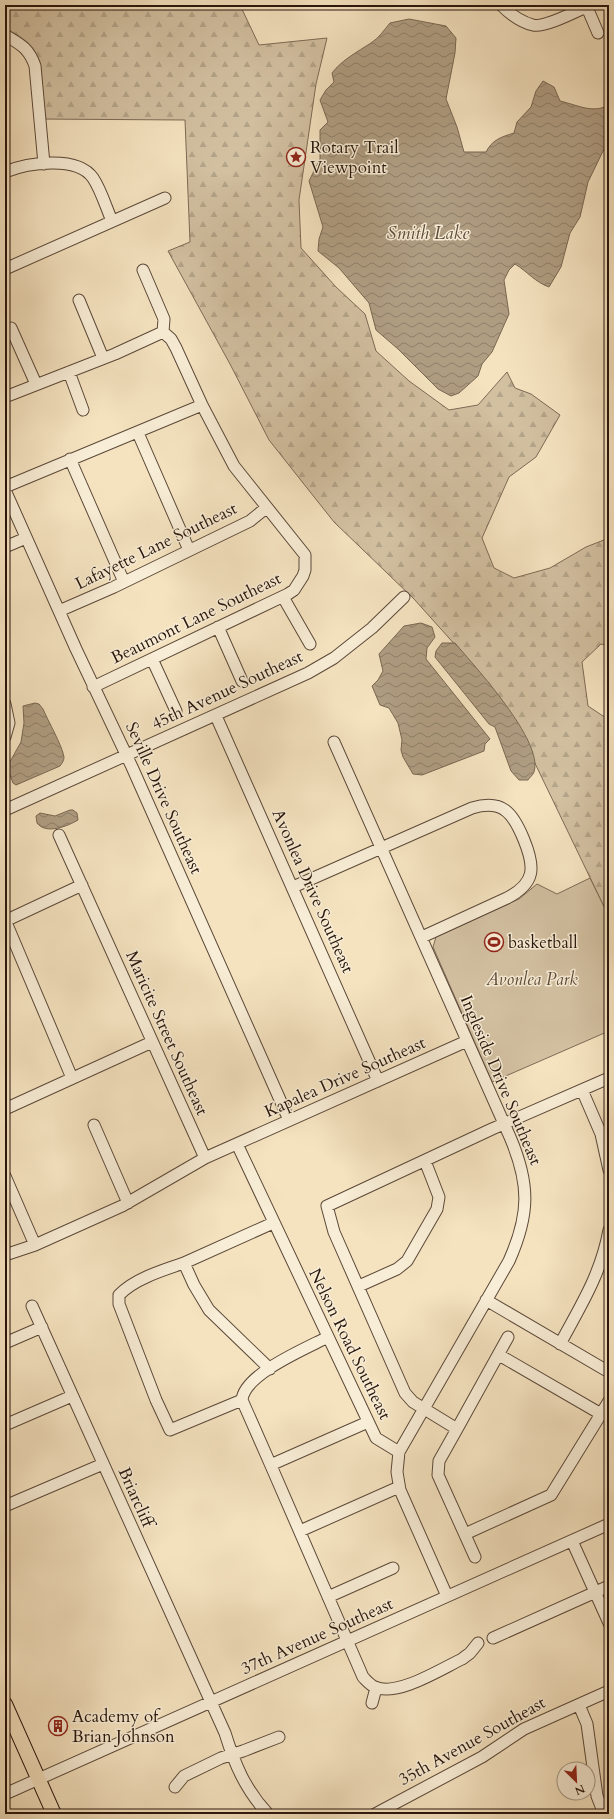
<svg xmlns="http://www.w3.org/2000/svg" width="614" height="1819" font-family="Cardo,serif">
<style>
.forest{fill:url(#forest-firs);stroke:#7d6a56}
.park{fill:#d2c0a1;stroke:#7d6a56}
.water{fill:url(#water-waves);stroke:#796752}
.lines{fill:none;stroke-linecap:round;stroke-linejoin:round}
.minor-casing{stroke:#5b4838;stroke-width:13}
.major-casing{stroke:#28150b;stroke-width:16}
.minor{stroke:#f8edd6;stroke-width:11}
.major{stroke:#f5e3c0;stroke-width:14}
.labels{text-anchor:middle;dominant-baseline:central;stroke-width:3;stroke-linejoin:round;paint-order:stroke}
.poi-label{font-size:17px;fill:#28150b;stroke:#f8edd6;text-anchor:start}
.street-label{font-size:17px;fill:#28150b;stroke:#f8edd6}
.park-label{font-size:17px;font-style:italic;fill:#5b4838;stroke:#f8edd6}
.water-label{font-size:18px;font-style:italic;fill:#5e4b3b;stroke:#f8edd6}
</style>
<defs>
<pattern id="forest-firs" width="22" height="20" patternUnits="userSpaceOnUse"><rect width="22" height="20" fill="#d2c0a1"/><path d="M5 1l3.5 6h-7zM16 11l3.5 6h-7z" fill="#b4a489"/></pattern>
<pattern id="water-waves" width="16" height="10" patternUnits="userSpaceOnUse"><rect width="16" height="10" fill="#af9d82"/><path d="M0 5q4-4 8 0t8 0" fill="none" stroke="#8e7f69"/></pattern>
</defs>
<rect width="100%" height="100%" fill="#f5e3c0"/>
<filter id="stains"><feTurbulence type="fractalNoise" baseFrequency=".005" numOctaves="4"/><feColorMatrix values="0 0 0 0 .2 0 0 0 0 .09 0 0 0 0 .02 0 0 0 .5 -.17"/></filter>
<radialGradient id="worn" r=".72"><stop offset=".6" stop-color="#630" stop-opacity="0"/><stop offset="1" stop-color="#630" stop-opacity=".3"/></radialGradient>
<path class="forest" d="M5 5H240L259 45 327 38 316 84 299 200 301 248 336 287 365 314 376 351 409 381 449 410 478 405 507 372 515 388 531 394 560 415 536 457 509 477 482 538 494 568 514 578 550 568 586 547 609 538V646L601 644 582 662 588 706 609 720V790L605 797 609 800V917L518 728 475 667 414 599 334 522 269 440 230 364 168 251 190 242 185 120 39 119 35 66 5 35Z"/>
<path class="park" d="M590 878 609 917V1031L492 1082 433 947 436 937 519 899 537 884 557 894Z"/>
<path class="water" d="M409 19 446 26 456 38 455 53 446 99 457 127 464 152H486C492 140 501 137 514 133L517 122 531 107 536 91 543 81 554 87 560 101C578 105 592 114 609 105V145L604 149 588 182 580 217 570 233 561 267 549 287C535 282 528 272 515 264L509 270 504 280 509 314 492 352 482 364 478 376 459 393 451 396 438 389 398 349 376 330 369 303 339 268 318 251 319 239 323 227 309 181 320 159V130L328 122 320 100 326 90 334 82 332 73C342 60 357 52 371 43 379 38 384 30 390 23Z
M421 623 432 627 435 637 427 648 426 659 490 739 485 744 484 751 422 775 413 774 403 757 401 750 402 740 398 723 389 708 380 705 372 686 378 680 383 671 379 654 404 626Z
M442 643H455C475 667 544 741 534 772 533 775 529 778 528 780H519L511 771 495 727 489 724 435 657 436 651Z
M35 703 39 704 43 709C48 721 62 745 64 757 64 761 62 763 60 766L16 785 13 783 7 767 21 742 24 723 23 706Z
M70 810H73L77 813 78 820C68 826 46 835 37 823L36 816 40 813 55 816Z"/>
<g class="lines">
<g class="minor-casing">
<path id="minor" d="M501 5C510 14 520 22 533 25 544 28 575 12 586 7
M586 5 598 33
M5 35C20 44 29 48 35 66L44 164
M5 172C27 163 77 155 93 178 101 190 106 207 112 221
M5 269 165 198
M143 270 164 319 163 332
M79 300 103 358
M11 328 36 384
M69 372 83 410
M5 397 115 354 163 332
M138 433 189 550
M70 459 124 582
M5 487 202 405
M5 490 76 649 132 767 289 1120
M5 547 26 538
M283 597 310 644
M59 611 114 587 250 521 266 508
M218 627 242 681
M152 659 176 711
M93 687 288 594 294 590 303 576 305 570V555L234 466 202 405 176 348 171 339 163 332
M5 704 9 723 5 737
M216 716 378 1081
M334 742 510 1137C530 1184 530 1214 509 1261L399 1452
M5 810 308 673 334 658 372 628 404 597
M293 887 472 808C503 799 513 813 524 840 535 867 536 883 507 898L422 937
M5 920 72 1078
M5 921 82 885
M582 1090 601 1134 609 1170
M5 1109 152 1042
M94 1125 128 1203
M237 1144 376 1438 399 1452 397 1472 400 1490 447 1596
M205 1158 467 1041
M5 1176 35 1245
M5 1255 35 1245 122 1206 205 1158 59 835
M184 1263C163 1270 134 1279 119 1295V1304L156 1400 170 1430 242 1400
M359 1286 397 1269 407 1261 437 1209 439 1197 425 1161
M486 1300 609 1372
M32 1306 225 1733C235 1765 245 1789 268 1814
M5 1343 42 1327
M560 1344C581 1305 601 1274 609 1230
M499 1355 601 1414
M270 1369 209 1310 194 1285 184 1263 273 1223
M368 1422 275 1463 272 1468 363 1677C367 1681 370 1685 375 1687 397 1697 441 1669 462 1659L470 1653 478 1643
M5 1425 72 1396
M457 1429 508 1337
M272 1468 242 1400C244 1374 307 1348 328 1337
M5 1506 103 1464
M300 1531 399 1487
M465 1534 551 1495 609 1401
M572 1541 609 1623
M475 1557 438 1475 439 1461 457 1429 413 1402 405 1393 334 1232 327 1206 492 1129 609 1078
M328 1597 393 1568
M493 1638 609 1586
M372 1703 376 1688
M579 1705 587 1724 597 1796 604 1814
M175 1787 184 1776 221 1758 243 1751 279 1737
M5 1794 609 1524
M375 1814 482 1757 524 1729 609 1691"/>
</g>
<g class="major-casing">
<path id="major" d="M5 1704 54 1814"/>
</g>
<use href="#minor" class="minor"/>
<use href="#major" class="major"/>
</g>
<defs>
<g id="sight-ring" transform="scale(1)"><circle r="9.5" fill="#f8edd6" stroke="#8f2418" stroke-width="1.5"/><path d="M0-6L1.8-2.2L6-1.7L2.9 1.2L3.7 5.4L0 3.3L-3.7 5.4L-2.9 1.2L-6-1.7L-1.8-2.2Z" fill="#8f2418"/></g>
<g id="stadium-ring" transform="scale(1)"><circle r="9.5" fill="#f8edd6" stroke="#8f2418" stroke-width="1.5"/><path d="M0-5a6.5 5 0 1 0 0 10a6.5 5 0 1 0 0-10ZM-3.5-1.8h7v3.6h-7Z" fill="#8f2418"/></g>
<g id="building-ring" transform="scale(1)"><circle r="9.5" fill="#f8edd6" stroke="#8f2418" stroke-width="1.5"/><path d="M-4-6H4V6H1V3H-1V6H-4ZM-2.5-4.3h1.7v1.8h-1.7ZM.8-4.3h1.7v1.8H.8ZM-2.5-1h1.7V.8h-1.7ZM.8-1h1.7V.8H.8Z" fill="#8f2418"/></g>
</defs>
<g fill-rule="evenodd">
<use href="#sight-ring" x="296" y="157"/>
<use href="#stadium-ring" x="494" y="942"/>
<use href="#building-ring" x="58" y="1726"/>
</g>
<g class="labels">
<g class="poi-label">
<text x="310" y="147">Rotary Trail<tspan x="310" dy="20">Viewpoint</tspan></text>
<text x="508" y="942">basketball</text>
<text x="72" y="1716">Academy of<tspan x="72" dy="20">Brian Johnson</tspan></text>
</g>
<g class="street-label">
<text transform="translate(156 546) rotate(-26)">Lafayette Lane Southeast</text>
<text transform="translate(196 618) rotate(-26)">Beaumont Lane Southeast</text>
<text transform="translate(227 690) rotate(-25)">45th Avenue Southeast</text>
<text transform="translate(164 798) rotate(66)">Seville Drive Southeast</text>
<text transform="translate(313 891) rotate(66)">Avonlea Drive Southeast</text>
<text transform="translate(167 1033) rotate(66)">Maricite Street Southeast</text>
<text transform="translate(345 1077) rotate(-24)">Kapalea Drive Southeast</text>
<text transform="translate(501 1080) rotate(67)">Ingleside Drive Southeast</text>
<text transform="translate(350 1344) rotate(64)">Nelson Road Southeast</text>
<text transform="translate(136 1497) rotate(66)">Briarcliff</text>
<text transform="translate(317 1636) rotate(-24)">37th Avenue Southeast</text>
<text transform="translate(472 1741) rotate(-29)">35th Avenue Southeast</text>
</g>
<g class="park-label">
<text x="532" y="979">Avonlea Park</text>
</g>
<g class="water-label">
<text x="428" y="233">Smith Lake</text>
</g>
</g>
<rect width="614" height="1819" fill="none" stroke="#f5e3c0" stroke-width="20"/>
<rect x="6" y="6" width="602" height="1807" fill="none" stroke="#28150b" stroke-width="2"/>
<rect x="10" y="10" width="594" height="1799" fill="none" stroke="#28150b"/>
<g transform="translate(576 1781) rotate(156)"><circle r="19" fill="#f8edd6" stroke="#a59785"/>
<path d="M0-3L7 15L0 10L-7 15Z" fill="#8f2418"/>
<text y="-6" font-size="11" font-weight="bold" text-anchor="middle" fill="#28150b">N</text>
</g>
<rect width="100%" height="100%" filter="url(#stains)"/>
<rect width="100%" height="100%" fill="url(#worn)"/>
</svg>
